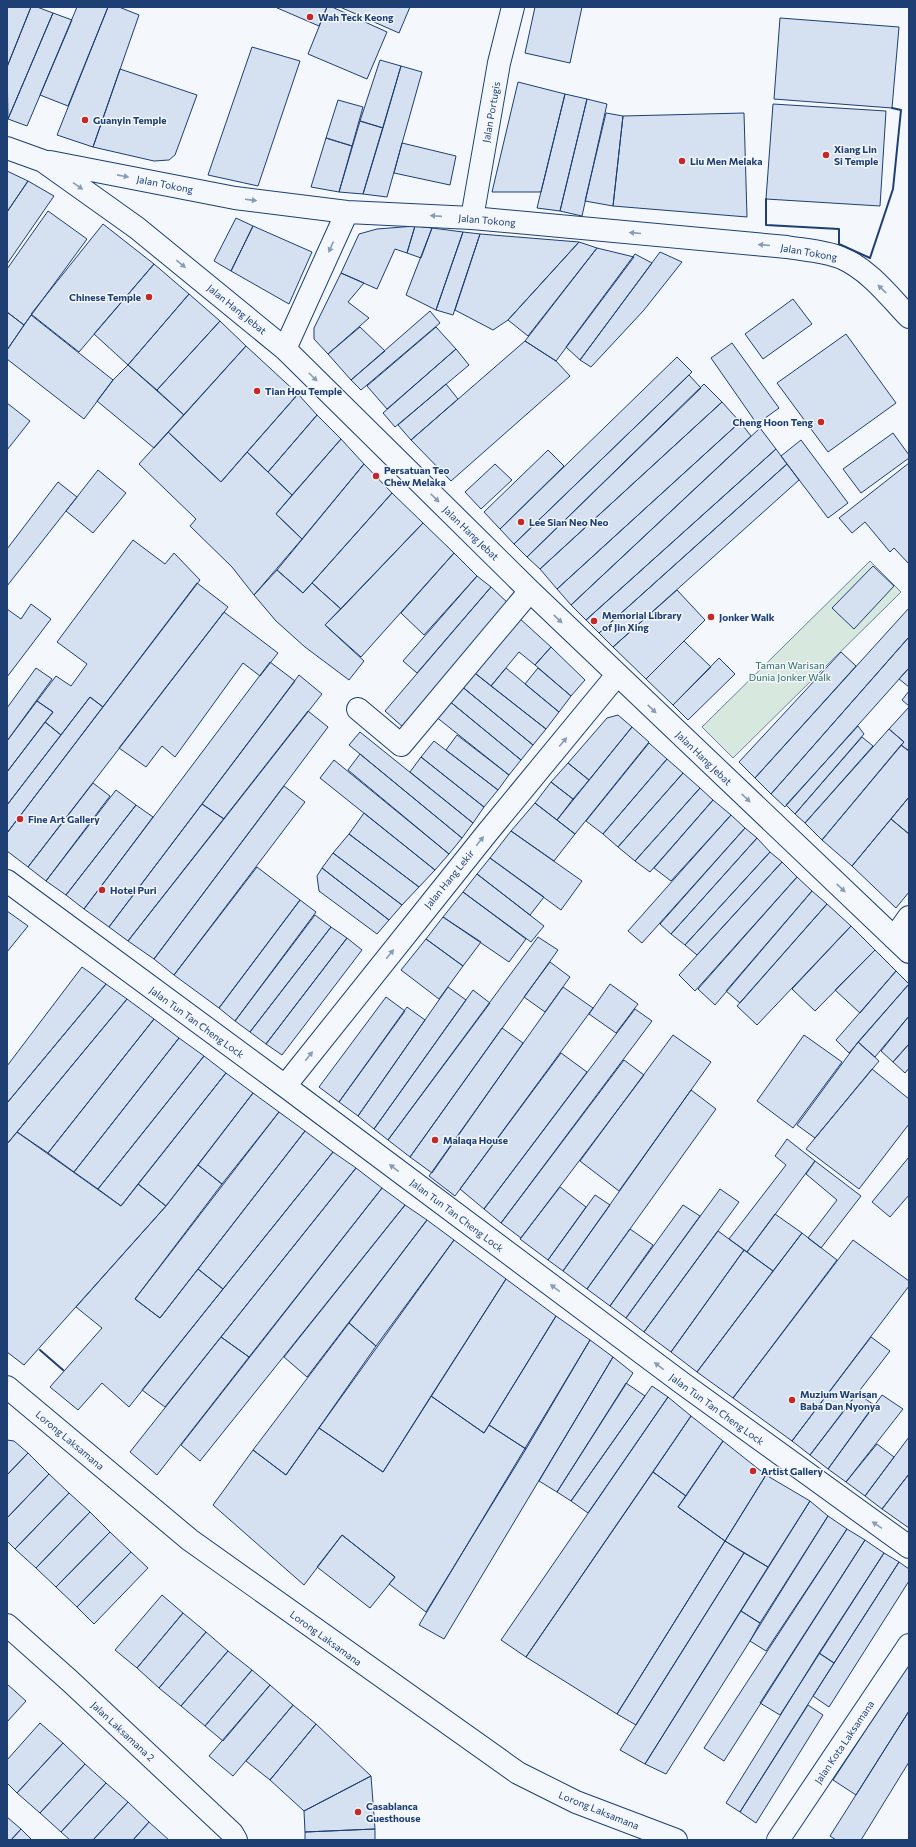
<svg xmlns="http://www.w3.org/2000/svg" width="916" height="1847" font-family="Commissioner,sans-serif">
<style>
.green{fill:#d7e8df;stroke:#687fa3}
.building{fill:#d5e0f0;stroke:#1d3f73}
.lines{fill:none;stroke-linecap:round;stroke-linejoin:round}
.minor-casing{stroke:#1d3f73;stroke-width:24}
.minor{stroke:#f4f7fb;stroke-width:22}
.wall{stroke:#1d3f73;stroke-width:2}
.oneway{fill:#889bb7}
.poi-dot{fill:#c62828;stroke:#f4f7fb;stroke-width:1.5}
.labels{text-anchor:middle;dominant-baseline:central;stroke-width:3;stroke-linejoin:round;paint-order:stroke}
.poi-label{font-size:10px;font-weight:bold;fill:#1d3f73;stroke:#f4f7fb;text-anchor:start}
.street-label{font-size:10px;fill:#1d3f73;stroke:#f4f7fb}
.park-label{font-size:10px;fill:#2c6c60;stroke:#f4f7fb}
</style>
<rect width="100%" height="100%" fill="#f4f7fb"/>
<path class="green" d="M870 561 901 592 733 758 702 727Z"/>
<path class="building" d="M7 7H31L7 67Z
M31 7H37L53 13 8 119 7 67Z
M77 7H108L68 106 40 95Z
M108 7H119L139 15 93 147 57 135Z
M275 7H327L319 26Z
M327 7H332L387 32 367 79 308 54Z
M340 7H410L399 33Z
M535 7H582L570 63 525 53Z
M53 13 72 20 27 126 8 119Z
M780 18 899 27 892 108 774 99Z
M252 47 300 61 258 186 208 175Z
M380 60 401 66 383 128 360 121Z
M401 66 422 72 387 197 363 194Z
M120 69 197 95 175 155 169 160 154 161 93 147Z
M518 82 565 94 541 192H492Z
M565 94 587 99 560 211 537 208Z
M587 99 607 104 582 216 560 211Z
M338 100 363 107 352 146 326 138Z
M773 104 886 111 880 206 766 199Z
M606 113 623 116 613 206 585 201Z
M744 113 747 217 613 206 623 116Z
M360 121 383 128 363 194 339 192Z
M326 138 352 146 339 192 311 187Z
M402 143 456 156 450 185 394 173Z
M7 171 28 181 7 212Z
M28 181 54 196 7 264V212Z
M48 211 87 239 24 325 7 312V269Z
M236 218 253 226 231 271 214 261Z
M103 224 154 264 79 352 31 314Z
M253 226 312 252 289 304 231 271Z
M415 226 432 228 421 258 407 253Z
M415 226 407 253 395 249 377 289 341 273 359 234 377 229Z
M432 228 463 232 436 310 406 295Z
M463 232 480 234 453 315 436 310Z
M480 234 579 242 508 320 493 330 455 310Z
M579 242 597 248 528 336 508 320Z
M597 248 634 257 556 361 525 341Z
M660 252 682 262 644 310 591 367 580 360Z
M635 254 652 263 580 360 566 347Z
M154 264 189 294 128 365 94 334Z
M341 273 364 283 348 302 369 318 328 354 314 339V328Z
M189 294 220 321 157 390 128 365Z
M793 299 812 324 763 359 745 334Z
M430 311 440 323 361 390 351 380Z
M7 312 24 325 7 350Z
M31 315 113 380 84 419 7 359V350Z
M220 321 246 346 184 415 157 390Z
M360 327 385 351 351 380 328 354Z
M436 327 456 349 387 409 367 386Z
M846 334 896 403 828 452 777 383Z
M525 341 556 361 570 376 451 481 411 440Z
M732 343 779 408 757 424 711 358Z
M246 346 298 394 221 482 168 432Z
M456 349 469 365 395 427 383 413Z
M677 357 692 372 514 544 500 529Z
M128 365 184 415 154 448 97 401 113 380Z
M689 375 701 388 527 557 514 544Z
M446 384 458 399 411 440 398 425Z
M704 384 722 402 540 569 527 557Z
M298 394 317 415 268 472 247 452Z
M722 402 740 422 557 589 540 569Z
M7 403 30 421 7 450Z
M317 415 341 439 292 495 268 472Z
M740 422 751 436 571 605 557 589Z
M760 428 776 449 586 620 571 605Z
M168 432 221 482 247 452 292 495 276 514 302 539 254 595 232 567 190 526 196 519 139 464Z
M893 433 909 455V458L861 493 843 469Z
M341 439 364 464 302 539 276 514Z
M801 440 848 503 828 518 781 456Z
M776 449 787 464 599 633 586 620Z
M548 450 564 466 500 529 484 512Z
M909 463V564L894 548 890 552 865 522 852 533 839 518Z
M364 464 392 493 303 593 277 570Z
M495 464 512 480 481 509 465 492Z
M787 464 799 480 613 647 599 633Z
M98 470 126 493 93 533 66 511Z
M58 482 77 497 7 586V549Z
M392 493 423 523 341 609 312 583Z
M423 523 454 553 361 657 325 625Z
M133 540 165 564 174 553 200 580 103 707 90 697 61 735 45 722 53 712 37 701 56 676 71 686 87 664 57 642Z
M454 553 477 576 424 635 401 613Z
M873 566 894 586 854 629 832 608Z
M277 570 303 593 312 583 341 609 325 625 364 661 349 680 305 647 276 621 254 595Z
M477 576 491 587 417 673 403 661Z
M197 583 228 607 28 867 7 851V833Z
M491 587 510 605 404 728 385 711Z
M677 590 705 620 646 679 613 647Z
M31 604 51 619 7 677V609L21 619Z
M909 608V637L771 794 755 778Z
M224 612 278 653 260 676 243 663 175 757 162 746 146 767 119 748Z
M518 617 551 647 535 665 519 652 491 686 471 670Z
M909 637V668L785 807 771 794Z
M684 641 711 667 673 705 646 679Z
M551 647 585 680 571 696 535 665Z
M841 652 856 666 755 778 739 762Z
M719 658 735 674 688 720 673 705Z
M270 662 295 681 109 927 84 909Z
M36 668 52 679 7 741V708Z
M506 668 559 712 546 729 491 686Z
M538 668 571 696 559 712 525 684Z
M909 668V687L899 679Z
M471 670 546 729 533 745 460 685Z
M299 675 322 694 224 819 202 804Z
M460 685 533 745 521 760 448 700Z
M909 691V706L902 700Z
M90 697 103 707 7 833V805Z
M448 700 521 760 509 775 435 716Z
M37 701 53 712 7 772V741Z
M909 707V751L901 745 904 742 889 729Z
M308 711 328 727 154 959 128 941Z
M618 715 632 727 589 780 568 763 607 718Z
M45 722 61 735 7 805V772Z
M858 726 864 734 795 814 786 805Z
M632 727 649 742 575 834 557 820Z
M889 729 904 742 822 840 805 823Z
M360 732 473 823 462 838 349 745Z
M457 735 509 775 498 790 446 750Z
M862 737 873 746 805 823 795 814Z
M434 741 498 790 484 807 421 757Z
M649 743 667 759 603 834 586 821Z
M901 745 909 751V797L852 866 822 840Z
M360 754 462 838 449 854 348 770Z
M421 757 484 807 473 823 410 772Z
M667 759 683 773 618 847 603 834Z
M334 760 449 854 435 870 320 778Z
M568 763 589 780 573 799 551 782Z
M683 773 700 788 635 861 618 847Z
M551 782 573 799 557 820 535 803Z
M93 783 110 796 46 881 28 867Z
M284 786 305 802 174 975 154 959Z
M700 788 713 800 650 872 635 861Z
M116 790 136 805 66 895 46 881Z
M909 797V834L891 819Z
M713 800 731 815 671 881 654 868Z
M535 803 575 834 554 861 511 831Z
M202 804 224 819 128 941 109 927Z
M136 805 153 817 84 909 66 895Z
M364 813 435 870 419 887 349 834Z
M731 815 745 828 642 943 628 931Z
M891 819 909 834V892L896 908 852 866Z
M745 828 757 838 671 934 660 924Z
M511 831 582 881 561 910 490 858Z
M349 834 419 887 402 905 333 853Z
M757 838 770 852 685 945 671 934Z
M770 852 782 862 697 955 685 945Z
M333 853 402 905 389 920 322 868Z
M490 858 544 897 530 915 477 874Z
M782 862 797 877 695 991 679 975Z
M257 867 300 900 219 1008 174 975Z
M322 868 389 920 377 934 319 891 317 876Z
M477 874 544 926 531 942 463 892Z
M797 877 812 891 715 1005 698 989Z
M812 891 827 904 740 1003 726 991Z
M463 892 526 939 509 962 443 917Z
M300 900 316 912 235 1021 219 1008Z
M827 904 851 926 757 1025 737 1006Z
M7 911 28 926 7 952Z
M315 915 331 927 250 1032 235 1021Z
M443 917 481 942 463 966 426 939Z
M851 926 875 950 815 1011 792 989Z
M331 927 347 938 266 1044 250 1032Z
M538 937 558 950 410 1157 388 1140Z
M347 938 362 950 282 1055 266 1044Z
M426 939 463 966 439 999 401 970Z
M875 950 896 971 860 1013 835 990Z
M550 962 570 977 545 1012 524 997Z
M82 967 106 984 7 1103V1066Z
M896 971 909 984 849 1053 836 1040Z
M106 984 127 999 7 1144V1103Z
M610 984 638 1004 616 1033 589 1014Z
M909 984V1016L875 1057 858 1042Z
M448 987 466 1000 374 1129 358 1116Z
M563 987 593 1008 455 1196 429 1176Z
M473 990 490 1003 388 1140 374 1129Z
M386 997 405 1011 339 1102 319 1087Z
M127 999 154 1019 48 1153 17 1132Z
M407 1007 425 1020 358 1116 339 1102Z
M635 1009 652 1021 501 1223 484 1209Z
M909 1016V1044L893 1062 881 1051Z
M154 1019 179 1038 74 1172 48 1153Z
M502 1028 523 1043 432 1173 410 1157Z
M673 1035 711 1062 619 1191 580 1161Z
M804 1035 842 1062 793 1128 757 1101Z
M179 1038 204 1056 98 1189 74 1172Z
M858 1042 879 1061 815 1138 797 1125Z
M909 1044V1068L905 1073 893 1062Z
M561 1053 587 1072 484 1209 460 1189Z
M204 1056 226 1073 121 1206 98 1189Z
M624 1060 644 1075 521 1238 501 1223Z
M872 1069 909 1099V1124L859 1189 806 1149Z
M226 1073 253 1093 166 1206 138 1184Z
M691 1090 716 1109 587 1289 563 1271Z
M253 1093 279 1112 222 1184 198 1165Z
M279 1112 305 1131 160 1318 135 1299Z
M305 1131 333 1152 223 1289 198 1269Z
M17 1132 121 1206 138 1184 166 1206 24 1365 7 1352V1144Z
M787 1139 815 1161 747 1252 729 1239 786 1165 775 1156Z
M333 1152 356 1168 165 1407 142 1390Z
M909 1157V1195L890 1217 872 1202Z
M815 1161 861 1196 821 1248 808 1238 837 1200 806 1174Z
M198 1165 222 1184 135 1299 160 1318 198 1269 223 1289 129 1407 102 1383 78 1410 50 1387 102 1328 76 1307 166 1206Z
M356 1168 382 1188 249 1357 221 1337Z
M560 1187 586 1207 548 1260 520 1239Z
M382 1188 405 1205 200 1461 181 1445Z
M720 1189 739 1202 644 1332 626 1318Z
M595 1195 610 1205 563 1271 548 1260Z
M405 1205 427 1220 307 1377 284 1357Z
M683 1205 700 1216 626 1318 610 1306Z
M775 1214 802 1233 773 1271 747 1252Z
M427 1220 454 1240 376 1346 349 1323Z
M630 1229 653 1245 610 1306 587 1289Z
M718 1231 744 1250 671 1352 644 1332Z
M802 1233 837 1260 733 1398 697 1372Z
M454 1240 506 1279 383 1472 319 1428Z
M853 1240 909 1281V1286L792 1441 733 1398Z
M744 1250 773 1271 697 1372 671 1352Z
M506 1279 556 1316 484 1433 431 1396Z
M556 1316 590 1340 526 1449 489 1425Z
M349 1323 376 1346 286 1475 253 1450Z
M221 1337 249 1357 157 1475 130 1452Z
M871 1337 890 1351 810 1455 792 1441Z
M590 1340 613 1357 444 1639 419 1625Z
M613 1357 633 1373 557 1492 539 1481Z
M626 1383 645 1396 571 1501 557 1492Z
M652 1386 668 1397 588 1513 571 1501Z
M857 1393 874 1405 828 1469 810 1455Z
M882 1395 903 1409 846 1482 828 1469Z
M431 1396 484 1433 489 1425 526 1449 426 1612 389 1584 395 1577 342 1535 304 1585 213 1505 253 1450 286 1475 319 1428 383 1472Z
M668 1397 691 1416 526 1657 501 1640Z
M691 1416 723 1441 686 1496 653 1472Z
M909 1437V1474L882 1509 865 1496Z
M7 1440 14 1441 28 1453 7 1475Z
M723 1441 766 1475 725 1541 678 1507Z
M877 1444 894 1457 865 1496 846 1482Z
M28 1453 49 1474 7 1518V1475Z
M653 1472 686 1496 678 1507 725 1541 617 1714 526 1657Z
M49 1474 69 1493 15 1549 7 1541V1518Z
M909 1474V1528L882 1509Z
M766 1475 810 1501 768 1567 725 1541Z
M69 1493 90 1512 36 1568 15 1549Z
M810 1501 828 1516 760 1623 741 1611Z
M90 1512 110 1532 56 1587 36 1568Z
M828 1516 847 1529 766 1651 750 1641Z
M847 1529 865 1540 724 1761 704 1748Z
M110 1532 131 1552 77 1607 56 1587Z
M342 1535 395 1577 370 1608 317 1567Z
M865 1540 884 1553 780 1715 760 1703Z
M725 1541 744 1553 636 1725 617 1714Z
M131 1552 148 1568 94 1624 77 1607Z
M744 1553 768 1567 645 1764 620 1750Z
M884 1553 899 1562 834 1663 819 1653Z
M899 1562 909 1569V1581L829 1707 813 1696Z
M162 1595 183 1613 137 1668 115 1650Z
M741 1611 760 1623 750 1641 666 1774 645 1764Z
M183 1613 206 1632 159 1688 137 1668Z
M206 1632 228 1651 181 1706 159 1688Z
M228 1651 252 1670 205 1726 181 1706Z
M819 1653 834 1663 740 1812 726 1803Z
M909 1664V1711L856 1795 833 1780Z
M252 1670 270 1685 223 1741 205 1726Z
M7 1684 26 1701 7 1722Z
M270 1685 293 1705 233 1776 209 1756Z
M293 1705 316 1724 270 1780 246 1761Z
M808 1705 823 1715 756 1823 740 1812Z
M909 1711V1762L861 1840H836L830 1836Z
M40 1723 63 1743 17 1793 7 1783V1760Z
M316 1724 371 1776 304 1811 270 1780Z
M63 1743 85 1764 40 1813 17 1793Z
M85 1764 106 1783 61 1832 40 1813Z
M371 1776 375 1829 305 1832 304 1811Z
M106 1783 128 1802 93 1840H70L61 1832Z
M128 1802 149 1822 133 1840H93Z
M7 1817 21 1829 11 1840H7Z
M149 1822 169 1840H133Z
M21 1829 32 1840H11Z
M375 1829V1840H305V1832Z"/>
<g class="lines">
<g class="minor-casing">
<path id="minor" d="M7 148 43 161 137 228 285 349 530 591 909 952
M50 162 235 198 347 212 472 218 787 247C805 250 825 251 842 258 869 270 889 296 909 317
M472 218 499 63 513 7
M285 349 347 212
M358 709 401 745 530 591
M7 881 285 1086 682 1383 909 1547
M894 938 909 917
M285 1086 487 833 617 675
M7 1387 190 1540 518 1773 576 1802 676 1840
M7 1625 70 1681 232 1833 236 1840
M778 1840 909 1645"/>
</g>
<use href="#minor" class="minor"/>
<path class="wall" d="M766 199V225L839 229V244L870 258 893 189 901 110 892 108
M40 1350 63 1370"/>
</g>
<defs><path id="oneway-solid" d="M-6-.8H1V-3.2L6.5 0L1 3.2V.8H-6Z"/></defs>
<g class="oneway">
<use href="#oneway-solid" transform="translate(123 176) rotate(11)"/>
<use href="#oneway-solid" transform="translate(78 186) rotate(35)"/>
<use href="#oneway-solid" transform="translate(251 200) rotate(7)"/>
<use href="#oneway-solid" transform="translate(436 216) rotate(-176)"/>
<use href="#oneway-solid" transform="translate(635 233) rotate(-175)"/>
<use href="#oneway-solid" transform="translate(764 245) rotate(-175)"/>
<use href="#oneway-solid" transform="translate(331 247) rotate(114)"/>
<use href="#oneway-solid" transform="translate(181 264) rotate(39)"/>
<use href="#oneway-solid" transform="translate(882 289) rotate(-136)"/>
<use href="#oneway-solid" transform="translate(313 377) rotate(45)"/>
<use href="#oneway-solid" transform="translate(435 498) rotate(44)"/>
<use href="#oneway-solid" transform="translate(558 619) rotate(44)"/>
<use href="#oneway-solid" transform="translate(652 709) rotate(44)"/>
<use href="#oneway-solid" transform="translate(563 742) rotate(-50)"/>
<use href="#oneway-solid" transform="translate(746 798) rotate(43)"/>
<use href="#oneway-solid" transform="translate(480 841) rotate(-51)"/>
<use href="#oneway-solid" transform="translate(841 888) rotate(43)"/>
<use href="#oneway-solid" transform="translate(390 954) rotate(-51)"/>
<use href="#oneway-solid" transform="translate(309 1056) rotate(-52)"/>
<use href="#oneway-solid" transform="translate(394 1168) rotate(-143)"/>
<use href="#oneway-solid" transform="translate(555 1288) rotate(-143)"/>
<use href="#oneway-solid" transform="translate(659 1366) rotate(-143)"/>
<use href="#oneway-solid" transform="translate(877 1525) rotate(-146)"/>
</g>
<g class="poi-dot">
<circle cx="310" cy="17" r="4"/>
<circle cx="85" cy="120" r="4"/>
<circle cx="826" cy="155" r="4"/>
<circle cx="682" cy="161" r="4"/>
<circle cx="149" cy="297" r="4"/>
<circle cx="257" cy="391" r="4"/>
<circle cx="821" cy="422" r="4"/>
<circle cx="376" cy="476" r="4"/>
<circle cx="521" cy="522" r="4"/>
<circle cx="711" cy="617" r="4"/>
<circle cx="594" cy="621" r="4"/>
<circle cx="20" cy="819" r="4"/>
<circle cx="102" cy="890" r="4"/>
<circle cx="435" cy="1140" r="4"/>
<circle cx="792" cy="1400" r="4"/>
<circle cx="753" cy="1471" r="4"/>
<circle cx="358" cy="1812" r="4"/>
</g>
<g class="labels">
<g class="poi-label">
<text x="318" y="17">Wah Teck Keong</text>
<text x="93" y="120">Guanyin Temple</text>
<text x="834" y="149">Xiang Lin<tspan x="834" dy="12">Si Temple</tspan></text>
<text x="690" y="161">Liu Men Melaka</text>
<text x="141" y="297" text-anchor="end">Chinese Temple</text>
<text x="265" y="391">Tian Hou Temple</text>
<text x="813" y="422" text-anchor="end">Cheng Hoon Teng</text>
<text x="384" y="470">Persatuan Teo<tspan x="384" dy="12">Chew Melaka</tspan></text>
<text x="529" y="522">Lee Sian Neo Neo</text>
<text x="602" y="615">Memorial Library<tspan x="602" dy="12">of Jin Xing</tspan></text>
<text x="719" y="617">Jonker Walk</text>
<text x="28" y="819">Fine Art Gallery</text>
<text x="110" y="890">Hotel Puri</text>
<text x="443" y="1140">Malaqa House</text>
<text x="800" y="1394">Muzium Warisan<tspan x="800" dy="12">Baba Dan Nyonya</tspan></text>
<text x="761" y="1471">Artist Gallery</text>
<text x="366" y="1806">Casablanca<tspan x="366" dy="12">Guesthouse</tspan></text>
</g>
<g class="street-label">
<text transform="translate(491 112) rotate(-80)">Jalan Portugis</text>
<text transform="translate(165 184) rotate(11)">Jalan Tokong</text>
<text transform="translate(487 220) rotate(5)">Jalan Tokong</text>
<text transform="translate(809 252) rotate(10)">Jalan Tokong</text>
<text transform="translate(237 309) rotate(39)">Jalan Hang Jebat</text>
<text transform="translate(471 533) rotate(44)">Jalan Hang Jebat</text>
<text transform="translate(704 758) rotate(44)">Jalan Hang Jebat</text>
<text transform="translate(449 879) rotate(-51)">Jalan Hang Lekir</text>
<text transform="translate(197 1022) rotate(36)">Jalan Tun Tan Cheng Lock</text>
<text transform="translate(457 1215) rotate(37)">Jalan Tun Tan Cheng Lock</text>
<text transform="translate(717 1409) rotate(36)">Jalan Tun Tan Cheng Lock</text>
<text transform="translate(70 1440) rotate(40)">Lorong Laksamana</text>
<text transform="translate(326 1638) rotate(36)">Lorong Laksamana</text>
<text transform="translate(123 1731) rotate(43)">Jalan Laksamana 2</text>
<text transform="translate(844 1742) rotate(-56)">Jalan Kota Laksamana</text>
<text transform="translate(599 1810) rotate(22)">Lorong Laksamana</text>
</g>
<g class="park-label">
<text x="790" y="665">Taman Warisan<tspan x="790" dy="12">Dunia Jonker Walk</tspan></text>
</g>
</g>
<rect width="916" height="1847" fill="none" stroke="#1d3f73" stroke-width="16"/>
</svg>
